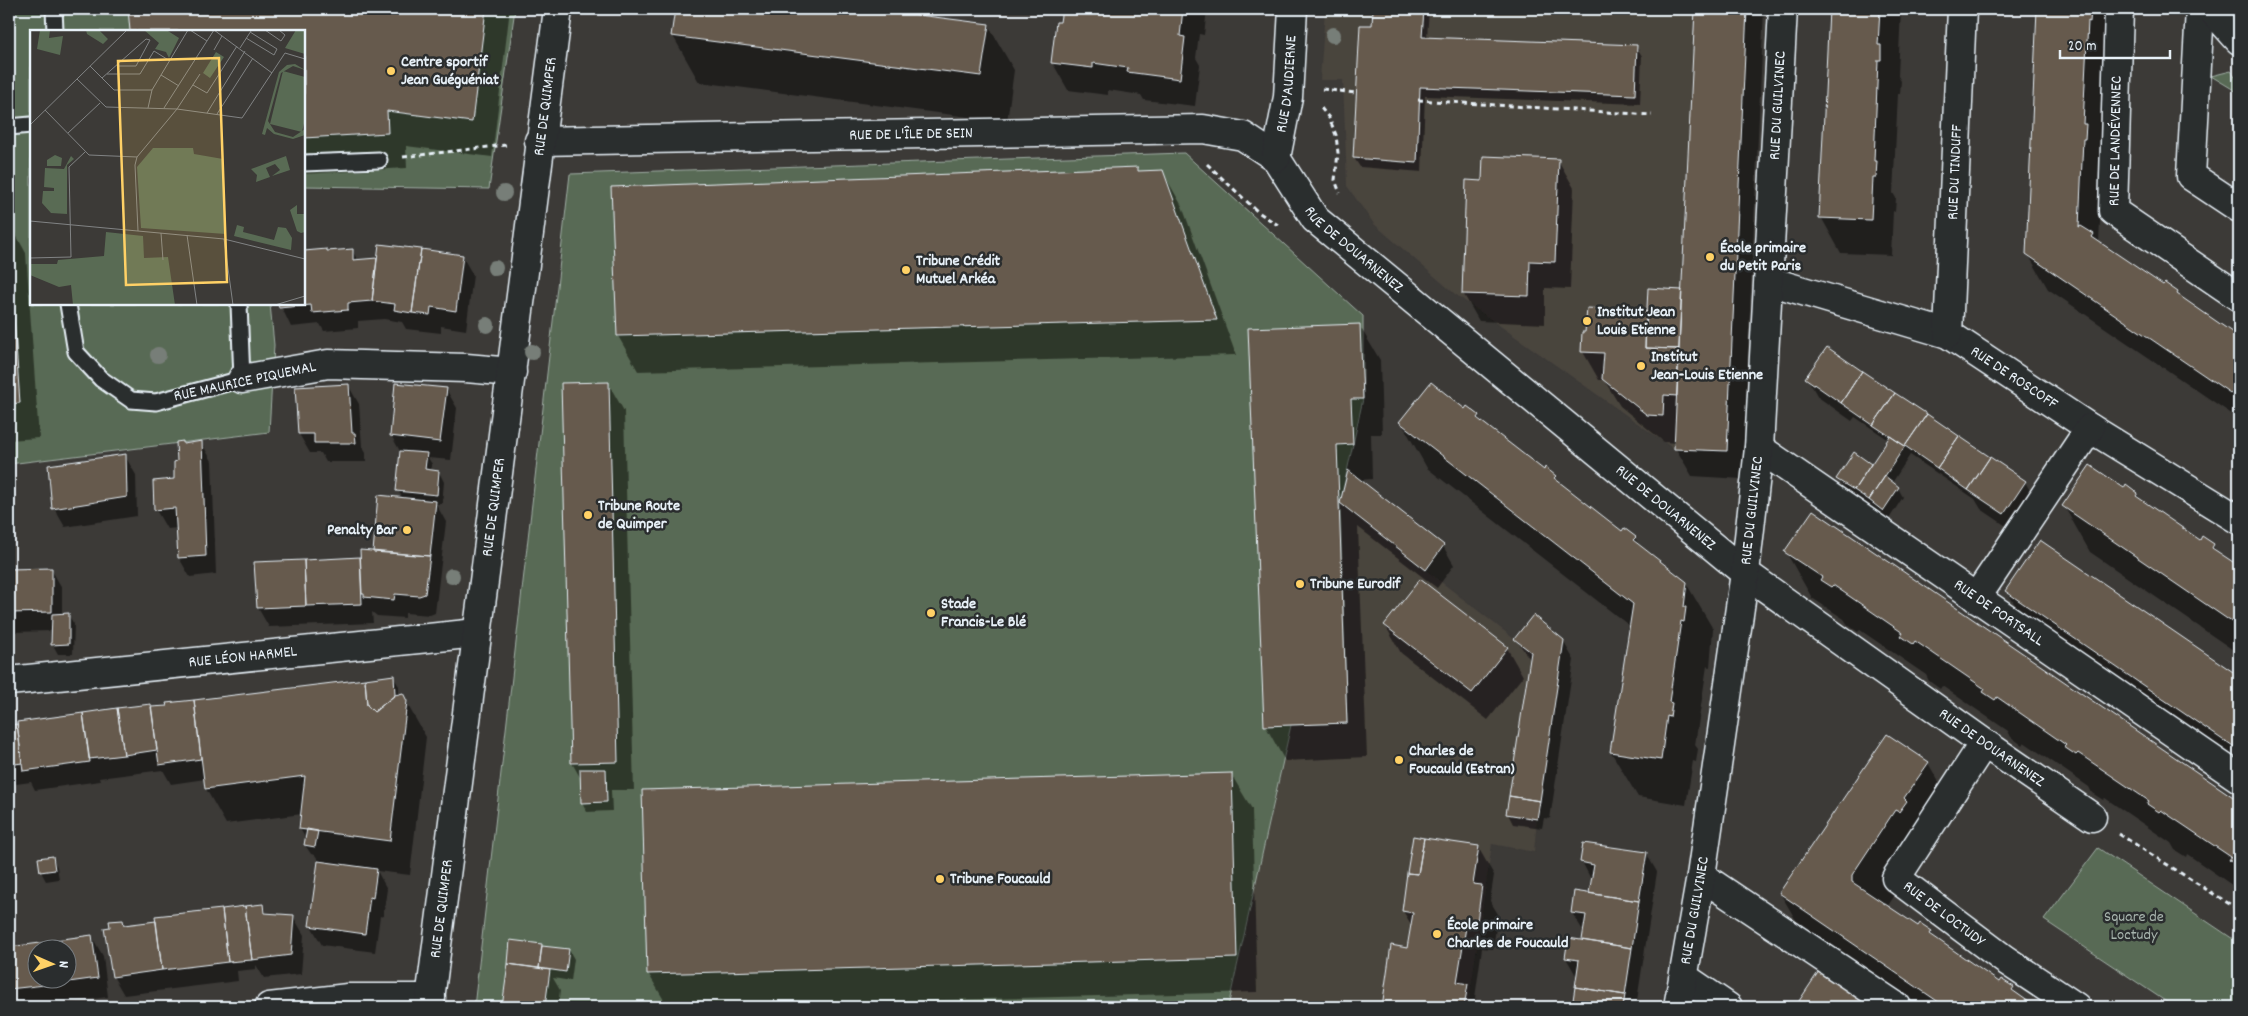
<svg xmlns="http://www.w3.org/2000/svg" width="2248" height="1016" font-family="Dekko,sans-serif">
<style>
.built{fill:#49443e}
.green{fill:#596b54;stroke:#a0aea6}
.shadow{fill:#0007;fill-rule:evenodd}
.building{fill:#665a4d;stroke:#e8f1f8}
.lines{fill:none;stroke-linecap:round;stroke-linejoin:round}
.service-casing{stroke:#e8f1f8;stroke-width:19}
.minor-casing{stroke:#e8f1f8;stroke-width:31}
.secondary-casing{stroke:#e8f1f8;stroke-width:31}
.path{stroke:#e8f1f8;stroke-width:3;stroke-dasharray:5 4;stroke-linecap:butt}
.service{stroke:#2a2d2e;stroke-width:15}
.minor{stroke:#2a2d2e;stroke-width:28}
.secondary{stroke:#2a2d2e;stroke-width:28}
.tree{fill:#777e78}
.poi-dot{fill:#ffd166;stroke:#2a2d2e;stroke-width:2}
.labels{text-anchor:middle;dominant-baseline:central;stroke-width:5;stroke-linejoin:round;paint-order:stroke}
.poi-label{font-size:16px;font-weight:bold;fill:#e8f1f8;stroke:#2a2d2e;text-anchor:start}
.street-label{font-size:16px;fill:#e8f1f8;stroke:#2a2d2e}
.park-label{font-size:16px;fill:#a8b5ae;stroke:#2a2d2e}
.inset-road{fill:none;stroke:#818384;stroke-width:1}
.view{fill:#ffd166;fill-opacity:0.15;stroke:#ffd166;stroke-width:2.5}
.inset-edge{fill:none;stroke:#e8f1f8;stroke-width:2.5}
</style>
<rect width="100%" height="100%" fill="#3c3a37"/>
<filter id="ink" filterUnits="userSpaceOnUse"><feTurbulence type="fractalNoise" baseFrequency=".02" numOctaves="2"/><feDisplacementMap in="SourceGraphic" scale="10" xChannelSelector="R" yChannelSelector="G"/><feConvolveMatrix kernelMatrix="1 2 1 2 8 2 1 2 1" color-interpolation-filters="sRGB"/></filter>
<g filter="url(#ink)">
<path class="built" d="M1325 9H1747L1727 451 1674 449 1455 294 1374 224 1347 186 1343 80H1320Z
M1340 503 1531 652 1506 814 1537 819 1534 852 1492 844 1468 1007H1228L1291 725 1347 722Z"/>
<path class="green" d="M9 9H515L489 189 304 186V31H31V304H270L274 345 269 432 9 464Z
M2231 71 2239 81V93L2211 76Z
M1184 153 1363 316V399L1340 503 1347 723 1291 725 1228 1007H474L570 174Z
M2098 848 2239 943V1007H2174L2044 920Z"/>
<path class="shadow" d="M130 9H510L492 157 406 146 407 168 304 174V31H131Z
M676 9H862L988 25 1014 70 1007 122 699 82 673 36Z
M1063 9H1207L1204 35 1199 34 1196 58 1200 65 1195 106 1144 100 1141 95 1108 90V95L1068 90 1052 62Z
M1374 9H1429L1427 38 1636 46 1642 56 1640 104 1425 96 1422 172 1360 167 1354 158 1374 26Z
M1696 9H1764L1742 479 1692 476 1676 449V443L1664 442 1620 406 1604 380H1599L1583 352 1588 310 1647 312 1683 291Z
M1830 9H1901L1898 76 1901 81 1900 94H1898L1893 193 1896 198 1895 212 1893 211 1891 255 1841 253 1821 217Z
M2038 9H2110L2099 243 2164 287 2177 293 2180 298 2239 338V419L2048 289 2028 254Z
M1558 160 1574 188 1570 289 1545 288V324L1479 321 1463 293 1483 182Z
M1137 168 1139 172 1162 171 1182 206 1236 355 638 371 618 336 612 188Z
M9 222 26 253 39 438 9 440Z
M352 250 358 261 462 256 473 275 466 330 441 326V333L406 329 402 322 384 319 358 321V328L324 331 320 324 291 327 280 304H304V252Z
M1359 325 1380 360 1382 434H1371L1372 479 1359 480 1443 546 1454 565 1437 588 1358 527 1367 757 1285 761 1265 725Z
M1827 349 2025 482 2036 501 2015 532 1981 509 1975 499 1910 455 1892 483 1898 488 1903 497 1889 519 1843 488 1838 479 1855 454 1871 465 1889 440 1855 417 1852 421 1818 397 1807 378Z
M608 383 624 411 634 790H611L612 811 587 812 582 802 581 779 572 763 562 384Z
M348 385 359 404 362 446 366 453V462H326L321 453H310L299 434Z
M446 389 457 408 451 460 428 458 432 464 431 471 439 472 444 482 442 504H436L446 522 435 613 430 615 405 613V618L377 616 372 612 373 623 269 627 258 608 256 563 361 559 374 553 403 499 398 490 401 453 391 435Z
M1465 410 1478 416 1482 423 1544 472 1555 476 1559 484 1622 533 1635 538 1640 547 1686 583 1713 629 1710 667 1707 666 1695 745 1698 749 1696 762 1693 761 1686 805 1638 797 1611 752 1631 627 1427 468 1401 422Z
M182 442 184 445 201 442 212 461 216 574 190 577 179 558 178 528 167 529 156 510 176 480Z
M125 456 136 475 137 516 65 527 54 508Z
M2124 490 2137 494 2142 502 2200 542 2213 545 2217 553 2239 568V654L2090 552 2064 506Z
M1813 512 2239 803V890L2187 854 2186 857 2175 850 2171 843 2105 798 2103 800 2092 793 2089 787 2024 742 2022 745 2011 737 2008 731 1942 686 1940 689 1929 681 1926 675 1860 630 1858 632 1848 625 1844 619 1812 598 1786 552Z
M2040 542 2239 678V777L2033 636 2007 591Z
M51 569 62 588V615H68L74 624 73 654H58L53 645V631L11 632 9 628V570Z
M1385 625 1507 648 1523 676 1488 720 1401 653Z
M1516 639 1563 641 1574 660 1550 819 1544 818 1542 828 1513 824 1508 814 1531 661Z
M393 677 399 686V695H402L426 737 410 875 377 871 387 889 383 917 380 916 375 952 322 945 311 926 319 861 315 855 311 854 305 845 306 839 300 829 302 814 226 824 206 789 205 779 171 784 163 770 99 778 100 781 35 790 31 782 9 785V726L168 707 167 704Z
M1928 763 1954 808 1887 907 1918 928 1931 932 1935 939 2000 984 2013 988 2017 996 2034 1007H1907L1807 939 1780 893Z
M1231 774 1252 809 1257 992 668 1007 648 973Z
M1478 847 1494 875 1490 901 1498 914 1493 949 1482 948 1475 998 1480 1007H1383L1392 946 1408 949 1412 926 1403 911Z
M1646 853 1657 872 1636 1007H1573L1577 977 1566 958 1583 941 1584 932 1572 913 1590 895 1592 881 1582 862Z
M52 857 57 867 59 879 46 881 41 872Z
M262 906 267 915 293 916 304 935 301 974 264 978 256 965V969L237 971 238 981 124 995 113 976 123 921 126 926Z
M9 927 11 948 92 937 103 956 108 997 29 1007H9ZM38 948H68V978H38Z
M511 941 569 950 574 959 571 981 553 978 560 990 558 1007H503Z
M1819 973 1869 1007H1797Z"/>
<path class="building" d="M128 9H486L472 122 387 111 388 133 304 138V31H130Z
M675 9H872L989 24 981 76 671 36Z
M1062 9H1183L1180 36 1185 37 1180 79 1127 72 1128 68 1093 63V68L1051 63 1056 22H1060Z
M1373 9H1424L1422 37 1637 45 1635 95 1420 87 1417 163 1353 158 1360 25H1372Z
M1695 9H1747L1727 451 1674 449Z
M1829 9H1880L1878 45H1881V60H1878L1874 161H1877L1876 177H1873L1871 220 1819 218Z
M2037 9H2091L2090 22 2088 21 2083 124H2086L2085 139H2083L2079 227 2081 226 2094 234 2092 237 2163 285 2165 283 2178 292 2177 294 2239 337V399L2026 254Z
M1483 156 1559 159 1555 262 1530 261 1529 296 1462 294 1466 180 1482 181Z
M1138 167V171L1163 170 1217 320 617 336 611 187Z
M379 244 421 249 412 313 394 310 395 304 372 301Z
M9 245 20 403 9 404Z
M327 249V251L353 249V260L377 258 372 301 348 303V310L312 313 311 305 279 308 278 304H304V251Z
M421 249 463 255 456 311 431 307 430 315 412 313Z
M1648 288 1682 290 1679 349 1645 348Z
M1587 308 1646 311 1645 348 1679 349 1677 396 1664 395 1663 416 1647 415 1602 379 1604 353 1581 352 1582 332H1585Z
M1360 324 1363 399H1351L1353 444 1337 445 1347 723 1264 726 1248 328Z
M1827 347 1862 371 1841 403 1805 378Z
M1862 371 1895 393 1873 425 1841 403Z
M609 382 618 762 571 763 561 383Z
M1431 382 1465 409 1467 406 1479 415 1477 418 1544 470 1545 467 1556 476 1554 478 1622 531 1624 528 1636 537 1633 540 1687 582 1684 607H1686L1684 622 1681 621 1669 702 1672 703 1670 717 1667 716 1661 760 1610 752 1633 604 1399 422Z
M395 383 447 388 440 442 390 436Z
M349 384 352 433H355L356 443H314V434H298L295 387Z
M1895 393 1927 414 1905 446 1873 425Z
M1927 414 1959 436 1937 468 1905 446Z
M1890 436 1905 446 1869 500 1854 490Z
M1959 436 1990 457 1968 490 1937 468Z
M183 441V444L202 441 206 556 178 558 175 508 154 510 153 481 174 479V462L177 461 176 442Z
M400 451 427 453 425 469 439 471 437 495 396 491Z
M1854 452 1871 464 1854 490 1836 479Z
M126 454 127 497 52 509 48 465Z
M1990 457 2026 481 2004 514 1968 490Z
M2090 465 2124 488 2126 484 2138 493 2136 496 2200 540 2202 536 2214 544 2212 548 2239 566V627L2062 506Z
M1348 470 1444 545 1426 570 1340 503Z
M1885 476 1899 487 1883 511 1869 500Z
M378 495 436 501 430 556 373 552Z
M1813 510 2239 801V867L2229 860 2231 857 2161 810 2159 812 2147 804 2149 801 2078 753 2076 755 2064 747 2066 745 1997 697 1995 700 1983 692 1985 689 1915 641 1913 644 1901 636 1903 633 1833 585 1831 587 1820 580 1822 577 1784 552Z
M2040 540 2239 676V751L2005 591Z
M360 550 430 556 425 594 419 596 395 594 394 600 364 597V594H362Z
M360 557 362 604 306 606 304 560Z
M304 560 306 606 257 608 254 562Z
M52 568V612L9 613V569Z
M1420 579 1508 647 1472 693 1384 625Z
M69 613V644L51 645 52 614Z
M1533 615 1564 640 1540 801 1509 796 1531 652 1514 639Z
M394 675 395 695 374 712 367 705 365 679Z
M365 679 367 705 374 712 395 695 403 693 407 701 390 841 299 829 305 776 205 789 194 700Z
M194 700 201 759 159 765 151 707 167 706 166 703Z
M151 704 157 750 124 755 117 708Z
M117 708 124 755 89 759 83 713Z
M83 713 90 762 23 771 17 722Z
M17 724 22 763 9 765V725Z
M1887 734 1929 762 1904 798 1907 801 1899 812 1895 810 1852 875V882L1918 926 1920 923 1932 931 1930 934 1999 982 2001 979 2014 987 2012 990 2036 1007H1946L1779 893Z
M580 769H606L607 802 581 803Z
M1232 773 1237 958 647 974 642 790Z
M1509 796 1540 801 1537 819 1506 814Z
M307 829 318 831 315 847 304 845Z
M1413 836 1424 838 1418 874 1407 873Z
M1424 838 1479 846 1473 884 1482 885 1477 922 1467 921 1457 982 1468 984 1464 1007H1382L1391 945 1407 948 1413 913 1402 911 1407 873 1418 874Z
M1583 843 1647 852 1639 901 1589 893 1594 865 1580 862Z
M53 856 55 870 40 872 38 858Z
M318 861 377 869 373 898 370 897 365 934 309 926Z
M1574 891 1639 901 1632 948 1582 940 1586 915 1571 913Z
M263 904 264 913 294 915 291 955 252 960 245 906Z
M245 906 252 960 228 962 222 909Z
M222 909 228 962 162 970 155 916Z
M123 920 124 925 156 921 162 970 112 977 104 928 110 927 109 921Z
M92 935 98 978 54 984 53 978H68V948H49L48 941Z
M1568 938 1632 948 1625 995 1575 987 1579 960 1565 958Z
M510 940 542 944 539 968 508 964Z
M48 942 49 948H38V978H53L54 984 9 989V947Z
M542 946 569 949 566 972 539 968Z
M508 964 550 970 545 1007H502Z
M1819 971 1872 1007H1795Z
M1575 987 1625 995 1623 1007H1572Z"/>
<g class="lines">
<g class="service-casing">
<path id="service" d="M54 9 55 31
M9 127 31 125
M304 163 379 160
M68 304 76 352 101 379 131 400 156 402 242 379 239 304"/>
</g>
<g class="minor-casing">
<g id="minor">
<path d="M2119 9 2113 211 2239 297"/>
<path d="M2200 9 2191 176 2239 208"/>
<path d="M2211 9 2239 40"/>
<path id="s1" d="M539 141 1203 129 1243 136 1276 158 1315 219 1745 573 1984 743 2092 817"/>
<path id="s2" d="M1276 158 1288 97 1293 9"/>
<path id="s3" d="M1769 281 1948 334 2090 428 2239 520"/>
<path id="s4" d="M1948 334 1962 9"/>
<path d="M242 379 328 364 466 368 512 372"/>
<path id="s5" d="M1759 448 2239 778"/>
<path d="M1976 598 2090 428"/>
<path id="s6" d="M9 681 477 633"/>
<path id="s7" d="M1984 743 1896 878 2004 959 2076 1007"/>
<path d="M1701 876 1897 1007"/>
<path d="M1684 977 1728 1007"/>
<path d="M269 1007 348 998H431"/>
<path id="s8" d="M1678 1007 1701 876 1745 573 1759 448 1783 9"/>
</g>
</g>
<g class="secondary-casing">
<g id="secondary">
<path id="s9" d="M429 1007 558 9"/>
</g>
</g>
<path class="path" d="M1322 89 1356 93
M1418 100 1652 115
M1321 108 1329 118 1336 135 1338 153 1335 180 1340 193
M403 157 506 145
M1207 164 1258 212 1278 225
M2119 834 2239 910"/>
<use href="#service" class="service"/>
<use href="#minor" class="minor"/>
<use href="#secondary" class="secondary"/>
</g>
<g class="tree">
<circle cx="1333" cy="35" r="8"/>
<circle cx="504" cy="193" r="8"/>
<circle cx="495" cy="268" r="8"/>
<circle cx="487" cy="325" r="8"/>
<circle cx="532" cy="352" r="8"/>
<circle cx="158" cy="355" r="8"/>
<circle cx="452" cy="576" r="8"/>
</g>
</g>
<g class="poi-dot">
<circle cx="391" cy="71" r="5"/>
<circle cx="1710" cy="257" r="5"/>
<circle cx="906" cy="270" r="5"/>
<circle cx="1587" cy="321" r="5"/>
<circle cx="1641" cy="366" r="5"/>
<circle cx="588" cy="515" r="5"/>
<circle cx="407" cy="530" r="5"/>
<circle cx="1300" cy="584" r="5"/>
<circle cx="931" cy="613" r="5"/>
<circle cx="1399" cy="760" r="5"/>
<circle cx="940" cy="879" r="5"/>
<circle cx="1437" cy="934" r="5"/>
</g>
<g class="labels">
<g class="poi-label">
<text x="401" y="62">Centre sportif<tspan x="401" dy="18">Jean Guéguéniat</tspan></text>
<text x="1720" y="248">École primaire<tspan x="1720" dy="18">du Petit Paris</tspan></text>
<text x="916" y="261">Tribune Crédit<tspan x="916" dy="18">Mutuel Arkéa</tspan></text>
<text x="1597" y="312">Institut Jean<tspan x="1597" dy="18">Louis Etienne</tspan></text>
<text x="1651" y="357">Institut<tspan x="1651" dy="18">Jean-Louis Etienne</tspan></text>
<text x="598" y="506">Tribune Route<tspan x="598" dy="18">de Quimper</tspan></text>
<text x="397" y="530" text-anchor="end">Penalty Bar</text>
<text x="1310" y="584">Tribune Eurodif</text>
<text x="941" y="604">Stade<tspan x="941" dy="18">Francis-Le Blé</tspan></text>
<text x="1409" y="751">Charles de<tspan x="1409" dy="18">Foucauld (Estran)</tspan></text>
<text x="950" y="879">Tribune Foucauld</text>
<text x="1447" y="925">École primaire<tspan x="1447" dy="18">Charles de Foucauld</tspan></text>
</g>
<g class="street-label">
<text stroke="none"><textPath href="#s2" startOffset="75">RUE D'AUDIERNE</textPath></text>
<text stroke="none"><textPath href="#s9" startOffset="908">RUE DE QUIMPER</textPath></text>
<text stroke="none"><textPath href="#s8" startOffset="908">RUE DU GUILVINEC</textPath></text>
<text stroke="none"><textPath href="#s1" startOffset="372">RUE DE L'ÎLE DE SEIN</textPath></text>
<text transform="translate(2116 141) rotate(-89)">RUE DE LANDÉVENNEC</text>
<text stroke="none"><textPath href="#s4" startOffset="162">RUE DU TINDUFF</textPath></text>
<text stroke="none"><textPath href="#s1" startOffset="866">RUE DE DOUARNENEZ</textPath></text>
<text stroke="none"><textPath href="#s3" startOffset="266">RUE DE ROSCOFF</textPath></text>
<text transform="translate(245 382) rotate(-12)">RUE MAURICE PIQUEMAL</text>
<text stroke="none"><textPath href="#s9" startOffset="504">RUE DE QUIMPER</textPath></text>
<text stroke="none"><textPath href="#s1" startOffset="1271">RUE DE DOUARNENEZ</textPath></text>
<text stroke="none"><textPath href="#s8" startOffset="502">RUE DU GUILVINEC</textPath></text>
<text stroke="none"><textPath href="#s5" startOffset="291">RUE DE PORTSALL</textPath></text>
<text stroke="none"><textPath href="#s6" startOffset="235">RUE LÉON HARMEL</textPath></text>
<text stroke="none"><textPath href="#s1" startOffset="1676">RUE DE DOUARNENEZ</textPath></text>
<text stroke="none"><textPath href="#s9" startOffset="99">RUE DE QUIMPER</textPath></text>
<text stroke="none"><textPath href="#s8" startOffset="98">RUE DU GUILVINEC</textPath></text>
<text stroke="none"><textPath href="#s7" startOffset="221">RUE DE LOCTUDY</textPath></text>
</g>
<g class="park-label">
<text x="2134" y="917">Square de<tspan x="2134" dy="18">Loctudy</tspan></text>
</g>
</g>
<g transform="translate(30 30)">
<rect width="275" height="275" fill="#3c3a37"/>
<path d="M10 0H20L19 8 33 6 30 25 7 19ZM56 0H69L78 9 73 14 57 4ZM114 0 138 1 149 8 139 28 136 22 125 19 129 13ZM266 0H275V24L255 18ZM186 22 194 27 180 48 173 43ZM265 34 275 40 263 36 251 43 238 91 245 102 263 107 275 99V105L263 109 244 104 237 98 235 105 232 104 249 42 257 35ZM253 41 275 47V89L272 102 240 94ZM123 118H163L164 124 193 129 196 204 111 198 107 137ZM25 125 32 128 31 136H17V130ZM41 126 44 129 37 135V184L21 183 12 173 13 161H24V158L14 157 15 138 34 139ZM256 126 260 140 242 146 250 140 245 134 236 138 240 147 226 152 227 145 221 139ZM267 175V184H275V202L271 203 267 201 260 180ZM207 195 214 197 213 202 244 210 248 197 256 198 262 208 261 220 204 206ZM76 202 113 206 114 228 138 227 145 275H43L41 255 29 257 0 245V234H27L28 230 74 226Z" fill="#596b54"/>
<path class="inset-road" d="M160 0 177 11M184 0 242 43M235 0 251 11 255 5 249 0M216 8 244 25 247 19 220 2M210 18 221 1M184 20 192 6M60 36 84 60H122M77 44H110L124 21 140 31M131 45 149 56M72 48 116 9 120 10 106 36H88M47 49 76 77 147 79 212 88 255 23 275 29M163 55 177 63 207 16M118 78 122 60 158 0M134 78 184 0M15 80 59 125 107 127M177 83 215 21M187 84 223 28M0 95 97 0M38 103 70 73M107 127 147 79 170 44M107 127 105 135 108 201M0 191 194 209 275 229M131 203 133 230M157 205 167 275M194 209 203 275M0 228 41 227 39 137 55 122M245 275 275 266"/>
<path class="view" d="M189 28 197 252 96 255 88 31Z"/>
<rect width="275" height="275" class="inset-edge"/>
</g>
<rect width="2248" height="1016" fill="none" stroke="#2a2d2e" stroke-width="30"/>
<rect x="15" y="15" width="2218" height="986" fill="none" stroke="#e8f1f8" stroke-width="2" filter="url(#ink)"/>
<g transform="translate(52 964) rotate(92)"><circle r="24" fill="#2a2d2e" stroke="#767b7f"/>
<path d="M0-4L9 19L0 12L-9 19Z" fill="#ffd166"/>
<text y="-8" font-size="14" font-weight="bold" text-anchor="middle" fill="#e8f1f8">N</text>
</g>
<path d="M2060 50v8h110v-8" fill="none" stroke="#e8f1f8" stroke-width="2.5"/>
<text x="2068" y="50" font-size="15" fill="#e8f1f8" stroke="#2a2d2e" stroke-width="4" paint-order="stroke">20 m</text>
</svg>
